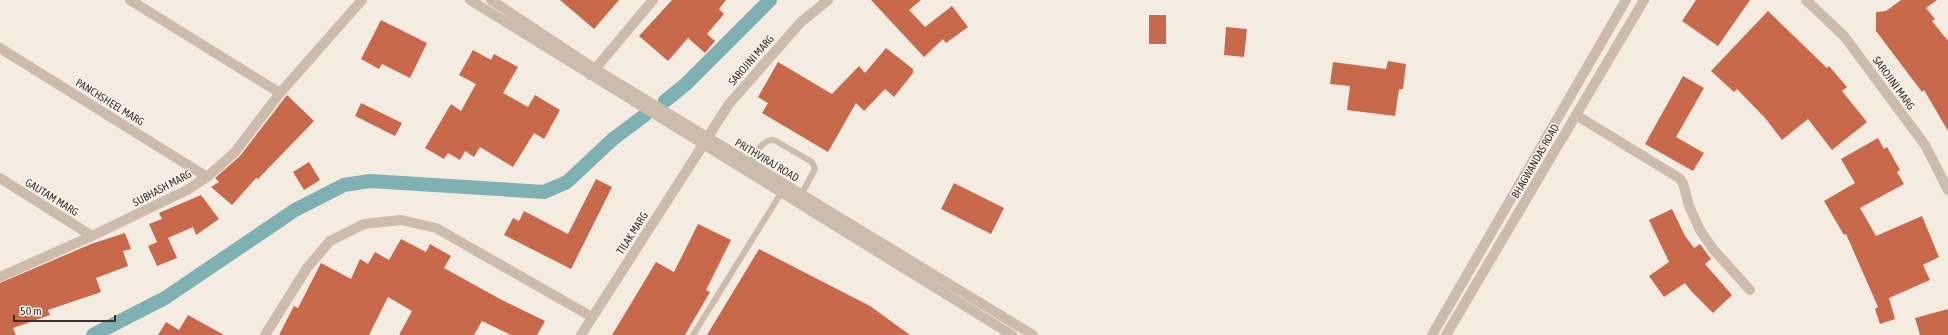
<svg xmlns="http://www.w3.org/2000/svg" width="1948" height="335" font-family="'Asap Condensed',sans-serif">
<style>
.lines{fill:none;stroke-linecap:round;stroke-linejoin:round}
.canal{stroke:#7fb0b2;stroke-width:14}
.building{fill:#c8694b}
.service{stroke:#cdbbac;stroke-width:6}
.minor{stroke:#cdbbac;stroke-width:10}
.tertiary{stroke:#cdbbac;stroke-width:10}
.labels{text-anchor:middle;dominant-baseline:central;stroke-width:3;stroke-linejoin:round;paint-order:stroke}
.street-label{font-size:11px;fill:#3b302b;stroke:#fbf5ee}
</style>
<rect width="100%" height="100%" fill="#f4ebe1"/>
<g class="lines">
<path class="canal" d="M665 101 686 84 770 0
M93 335 165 298 295 210 344 185 370 181 544 192 567 182 613 139 645 115"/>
</g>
<path class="building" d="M560 0H619L594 29Z
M672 0H726L719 9 724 14 707 34 715 41 705 53 688 38 668 61 639 36Z
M871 0H921L909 10 925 27 952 6 968 27 946 43 943 39 924 57Z
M1696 0H1750L1718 46 1682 21Z
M1901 0H1937L1926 8 1935 19 1932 21 1948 41V131L1924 90 1922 92 1876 31V12L1886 11Z
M1768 11 1827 68 1829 66 1847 87 1842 91 1867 122 1832 150 1808 119 1782 140 1766 119 1737 89 1734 92 1711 71Z
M1149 15H1166V44H1149Z
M381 20 427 43 410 78 382 64 379 69 361 59Z
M1226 27 1247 29 1244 57 1224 55Z
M886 48 913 69V73L894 97 885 89 864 111 856 103 828 152 762 113 768 103 758 97 778 62 832 94 859 66 865 73Z
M473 50 491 60 494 54 518 67 503 93 528 107 535 95 560 110 544 139 534 133 513 167 480 147 474 157 465 151 460 160 448 153 444 159 425 148 451 104 461 111 476 84 459 75Z
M1388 61 1406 64 1403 89H1399L1395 116 1347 110 1350 86 1330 84 1333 62 1386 69Z
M1683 76 1704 88 1676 137 1704 153 1693 171 1645 144Z
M287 95 314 121 258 179 256 178 232 205 211 187 219 182 215 178 240 156Z
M361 103 402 123 395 136 355 116Z
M1878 138 1884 149 1887 147 1900 170 1897 172 1904 184 1860 208 1876 236 1922 216 1939 257 1923 265 1930 280 1889 298 1895 319 1880 324 1875 309 1878 307 1846 234 1844 235 1824 201 1855 183 1841 159Z
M309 162 320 180 304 190 293 172Z
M596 179 612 187 571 269 504 235 513 218 519 221 524 211 568 234Z
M954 183 1004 208 991 234 941 209Z
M201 195 219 219 196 235 193 227 168 238 177 258 157 266 148 246 157 242 149 224 162 219 159 213Z
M1672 209 1685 236 1694 248 1700 244 1711 259 1705 264 1732 295 1713 313 1692 292 1685 283 1664 297 1649 276 1669 262 1649 220Z
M698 224 731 240 706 290 710 292 685 335H612L656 262 674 272Z
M125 233 131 249 123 251 128 266 96 278 101 292 48 310 50 315 13 328 16 335H0V283L91 244Z
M401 239 426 252 430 244 451 256 444 268 500 299 545 321 537 335H511L482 321 474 335H399L412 311 388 297 369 335H279L294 306 298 308 321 263 351 279 360 259 368 264 375 252 389 260Z
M759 249 870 306 910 335H707Z
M1948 309V335H1920L1915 318Z
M188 315 224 335H158L166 322 179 330Z"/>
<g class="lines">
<path class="service" d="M749 164C756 155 761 139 774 140L812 162 815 169 800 197
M693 335 781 193"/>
<path class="minor" d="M130 0 280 93
M0 48 207 177
M590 75 653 0
M1576 115 1679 178 1683 183 1689 206 1700 230 1713 249 1750 290
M0 178 92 236
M0 277 92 236 187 190 207 177 235 152 280 93 362 0
M265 335 307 268 330 241 364 224 401 220 436 228 592 317
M581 335 703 145"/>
<path class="tertiary" d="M470 0 1012 335
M491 0 595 69 1033 335
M1806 0 1844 36 1925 145 1948 190
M704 143 729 104 801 22 828 0
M1432 335 1626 0
M1446 335 1644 0"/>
</g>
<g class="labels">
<g class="street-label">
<text transform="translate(751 60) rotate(-49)">SAROJINI MARG</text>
<text transform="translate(1894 83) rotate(54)">SAROJINI MARG</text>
<text transform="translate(110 102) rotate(32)">PANCHSHEEL MARG</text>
<text transform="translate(767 160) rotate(31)">PRITHVIRAJ ROAD</text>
<text transform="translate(1535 161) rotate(-60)">BHAGWANDAS ROAD</text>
<text transform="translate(162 188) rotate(-28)">SUBHASH MARG</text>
<text transform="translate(52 197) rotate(32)">GAUTAM MARG</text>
<text transform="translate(632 233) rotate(-57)">TILAK MARG</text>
</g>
</g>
<path d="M14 315v6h101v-6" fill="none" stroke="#3b302b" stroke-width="2"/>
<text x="20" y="315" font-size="12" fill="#3b302b" stroke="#fbf5ee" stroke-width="3" paint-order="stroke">50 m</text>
</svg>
